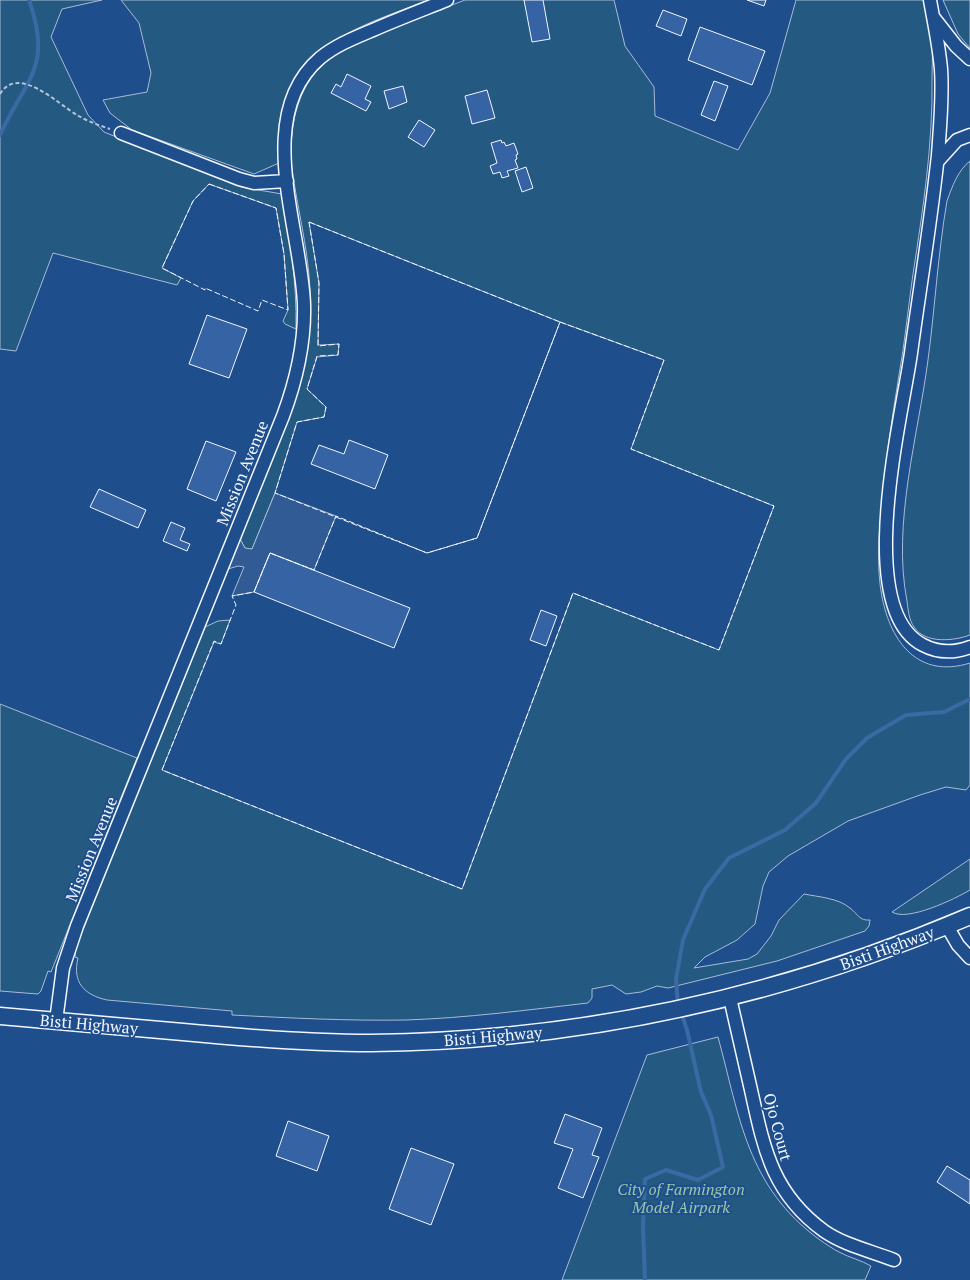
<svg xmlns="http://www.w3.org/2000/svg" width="970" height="1280" font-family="'PT Serif',serif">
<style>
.green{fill:#245a82;stroke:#a8bbd7}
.parking{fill:#305b95;stroke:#a8bbd7}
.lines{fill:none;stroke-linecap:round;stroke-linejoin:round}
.stream{stroke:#3b69a3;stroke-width:4}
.building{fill:#3563a3;stroke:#f2f6ff}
.minor-casing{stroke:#f2f6ff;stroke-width:15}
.major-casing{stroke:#f2f6ff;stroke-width:19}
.path{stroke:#b3c4dc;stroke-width:2;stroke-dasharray:4 2.5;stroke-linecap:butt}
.minor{stroke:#1f4e8c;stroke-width:12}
.major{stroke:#1f4e8c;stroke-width:16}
.fence{stroke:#f2f6ff;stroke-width:1;stroke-dasharray:6 2.5;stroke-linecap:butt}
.labels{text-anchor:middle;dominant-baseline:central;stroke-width:4;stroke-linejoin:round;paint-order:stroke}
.street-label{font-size:16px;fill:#f2f6ff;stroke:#1f4e8c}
.park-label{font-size:16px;font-style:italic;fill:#97c8a6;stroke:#1f4e8c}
</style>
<rect width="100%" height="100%" fill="#1f4e8c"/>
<path class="green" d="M0 0H102L62 9 51 37 88 115 104 132 241 187 282 194C290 239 297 283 296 329L285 324 283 321 288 310 284 254 276 208 209 184 193 201 162 268 181 278 177 285 53 253 16 351 0 349Z
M121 0H429C364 25 290 44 280 125 278 138 277 151 279 163L254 174 132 130 110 113 103 100 147 92 151 73 139 23Z
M465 0H614L625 46 654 87 655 116 738 150 770 93 796 0H924C927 15 931 30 932 45 933 56 932 68 932 79 933 144 923 209 913 274 908 308 905 342 899 375 892 417 886 460 882 502 879 533 876 566 882 597 891 643 919 679 970 663V785L966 790 946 787 920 795 848 821 788 856 769 872 763 886 755 924 737 940 705 957 694 968 748 959 757 954 771 936 779 920 804 894C819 897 838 898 850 908 858 914 859 921 870 920L869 926 865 931 777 961 668 988 657 986 641 992 626 994 612 985 592 989V998L588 1003C527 1010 467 1018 406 1020 348 1021 290 1018 232 1015V1011L107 1000C84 995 72 982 78 958L75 957 76 947 205 627 218 621 230 620 221 644 214 642 162 770 462 889 573 593 719 650 774 506 631 449 664 360 560 322 309 222 319 283 318 345 339 344 338 355 317 357 307 389 326 407 324 417 297 422 275 493 252 549H247L245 548 240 539C272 458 314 378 310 289 308 246 296 203 291 161 290 122 298 82 331 58 345 47 363 41 379 34 408 22 436 11 465 0Z
M943 0H970V48L958 34Z
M970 161V635C954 641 925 644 914 627 909 620 908 609 907 601 892 524 918 436 928 360 935 307 938 253 947 201 952 187 958 170 970 161Z
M0 704 137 758 51 972 48 971 41 991 38 994 0 991Z
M970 859V890C955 899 907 922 892 912Z
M718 1037C740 1118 747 1187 820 1240 826 1244 833 1249 839 1252 850 1258 861 1260 871 1266L865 1280H562L647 1055Z"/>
<path class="parking" d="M275 493 336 516 314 570 270 553 254 592 232 596 244 567 238 566 228 569 240 539 245 548 252 549Z"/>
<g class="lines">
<path class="stream" d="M0 135C26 78 53 68 29 0
M678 1005 676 979 683 940 705 889 729 858 785 830 816 803 846 759 867 738 906 715 944 712 970 699
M645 1280 643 1226 645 1179 666 1170 698 1180 723 1167 711 1115 701 1092 687 1030 681 1012"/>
</g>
<path class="building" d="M524 0H543L550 39 532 42Z
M747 0H766L764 6Z
M663 10 687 19 681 36 656 26Z
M700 27 765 51 752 85 688 60Z
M347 74 371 86 365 99 371 102 366 111 331 93 336 84 341 87Z
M714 81 728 86 715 121 701 115Z
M403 86 407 102 389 109 384 91Z
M487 90 495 118 472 124 465 96Z
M419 120 435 130 424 147 408 137Z
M501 140 502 143 504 142 506 146 514 143 518 154 516 155 517 159 515 160 518 168 507 171 509 176 502 178 500 172 493 174 490 166 497 163 491 143Z
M526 167 533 188 522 192 515 171Z
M207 315 247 329 229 378 189 364Z
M349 440 388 455 375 489 311 464 319 445 344 454Z
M206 441 236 452 216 501 187 489Z
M99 489 146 510 138 528 90 507Z
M171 522 185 528 180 540 190 544 187 551 163 541Z
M270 553 410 608 394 648 254 592Z
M541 610 557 616 546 646 530 640Z
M565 1114 602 1128 592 1155 599 1157 583 1198 558 1188 573 1149 554 1143Z
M288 1121 329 1136 317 1171 276 1156Z
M411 1148 454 1164 431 1225 389 1209Z
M947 1166 970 1180V1204L937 1182Z"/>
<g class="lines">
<g class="minor-casing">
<path id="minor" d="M930 0C934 23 939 46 941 69 943 97 940 127 938 155 931 221 920 287 911 353 902 417 853 609 923 645 938 653 954 653 970 647
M934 18 956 46 970 59
M121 133 239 179 254 183 287 181
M938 161 957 140 970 135
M947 926 958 945 970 958
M730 998C737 1029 744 1059 751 1090 764 1149 772 1193 824 1231 844 1245 871 1251 894 1260
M56 1021 63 968 77 926 283 416C296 381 305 342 304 305 302 231 252 116 320 58 336 45 354 38 373 30 398 19 422 10 447 0"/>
</g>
<g class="major-casing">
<path id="major" d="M0 1016C61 1021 122 1027 183 1032 246 1038 309 1043 371 1043 578 1041 780 997 970 916"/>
</g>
<path class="path" d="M0 94C18 64 58 104 77 115 87 121 98 125 110 129"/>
<use href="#minor" class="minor"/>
<use href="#major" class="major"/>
<path class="fence" d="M209 184 276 208 284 254 288 310 262 300 258 311 205 288V290L162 268 193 201Z
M309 222 560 322 477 538 427 553 275 493 297 422 324 417 326 407 307 389 317 356 338 355 339 344 318 346 319 283Z
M560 322 664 360 631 449 774 506 719 650 573 593 462 889 162 770 214 641 221 644 236 605 232 596 254 592 270 553 314 570 336 516 427 553 477 538Z"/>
</g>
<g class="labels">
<g class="street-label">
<text transform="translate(242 473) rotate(-68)">Mission Avenue</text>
<text transform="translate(91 849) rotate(-68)">Mission Avenue</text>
<text transform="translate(887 948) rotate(-20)">Bisti Highway</text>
<text transform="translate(89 1024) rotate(5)">Bisti Highway</text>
<text transform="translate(493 1036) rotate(-5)">Bisti Highway</text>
<text transform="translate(778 1127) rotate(75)">Ojo Court</text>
</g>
<g class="park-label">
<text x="681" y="1189">City of Farmington<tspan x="681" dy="18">Model Airpark</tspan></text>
</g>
</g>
</svg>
